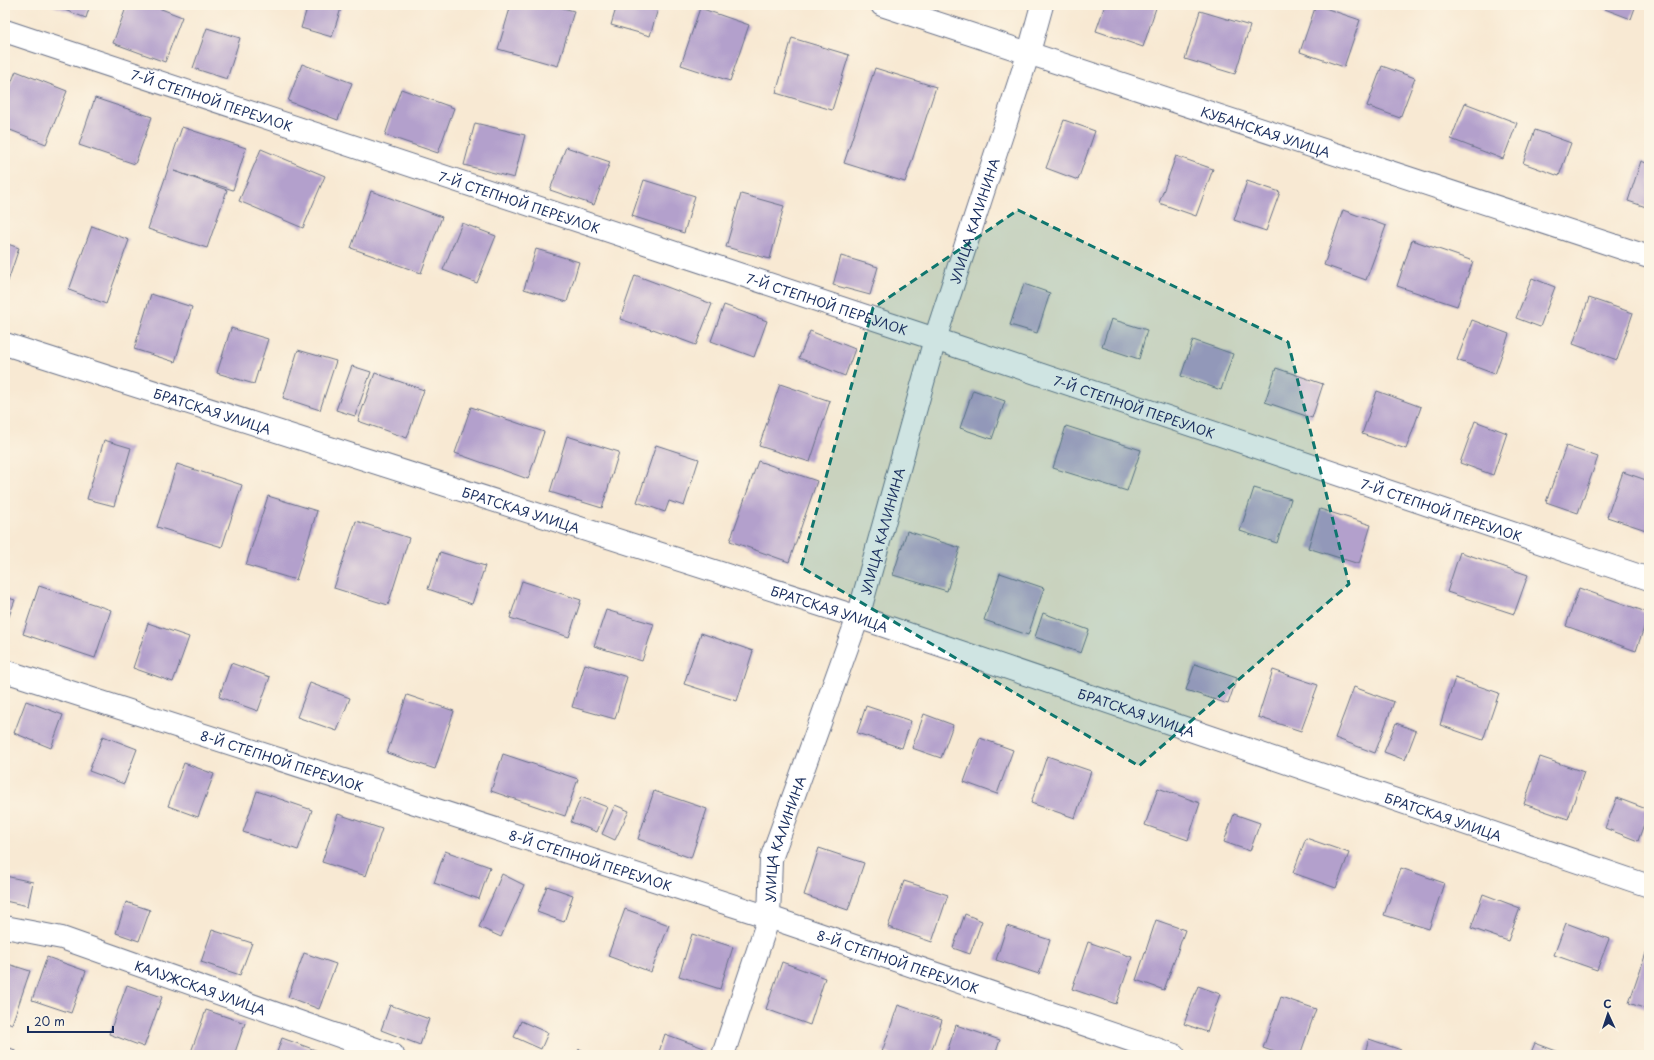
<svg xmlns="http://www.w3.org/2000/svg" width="1654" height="1060" font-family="'Playpen Sans',sans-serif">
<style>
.building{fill:#b3a0cc}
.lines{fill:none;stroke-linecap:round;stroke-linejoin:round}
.minor-casing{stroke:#687087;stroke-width:24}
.minor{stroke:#fff;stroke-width:22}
.marked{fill:#0f766e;fill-opacity:0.2;stroke:#0f766e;stroke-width:3;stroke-dasharray:8 5;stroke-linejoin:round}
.labels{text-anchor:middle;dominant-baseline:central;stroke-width:4;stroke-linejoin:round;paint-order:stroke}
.street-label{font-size:13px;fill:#1b2f5e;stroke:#fcf5e5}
</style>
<rect width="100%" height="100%" fill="#fcf5e5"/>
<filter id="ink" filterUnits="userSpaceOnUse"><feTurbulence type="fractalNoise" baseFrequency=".025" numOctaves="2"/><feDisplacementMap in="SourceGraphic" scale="8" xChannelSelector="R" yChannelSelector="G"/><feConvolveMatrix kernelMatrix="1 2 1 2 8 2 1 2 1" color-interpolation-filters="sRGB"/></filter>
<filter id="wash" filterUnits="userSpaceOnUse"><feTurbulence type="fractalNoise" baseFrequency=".012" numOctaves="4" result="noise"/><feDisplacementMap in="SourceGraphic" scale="16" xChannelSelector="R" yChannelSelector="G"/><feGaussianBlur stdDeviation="0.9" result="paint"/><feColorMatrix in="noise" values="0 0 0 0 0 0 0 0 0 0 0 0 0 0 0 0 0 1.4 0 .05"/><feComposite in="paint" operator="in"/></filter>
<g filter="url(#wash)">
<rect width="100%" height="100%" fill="#f8e9d3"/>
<g id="blocks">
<path class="building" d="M51 5H90L86 18Z
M127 5H151L182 17 165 62 113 43Z
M308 5H342L332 37 301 28Z
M511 5H552L574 11 558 66 498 49Z
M617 5H659L650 36 611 25Z
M1105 5H1157L1143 47 1096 31Z
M1316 5 1360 20 1344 67 1300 52Z
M1597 5H1636L1631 19 1597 6Z
M700 8 749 25 730 81 681 65Z
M1200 11 1250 26 1235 74 1185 59Z
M207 28 240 38 227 79 193 68Z
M792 38 849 55 832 110 776 93Z
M302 64 352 83 338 120 288 101Z
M1382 66 1415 78 1400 118 1367 106Z
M875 68 936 87 905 182 844 163Z
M16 71 67 91 46 144 5 128V98Z
M401 89 454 108 438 153 385 135Z
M95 98 152 117 135 164 79 145Z
M1465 103 1517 123 1503 159 1451 139Z
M1064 120 1095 131 1078 180 1046 168Z
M475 123 525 135 514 178 464 165Z
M182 127 246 148 233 190 174 171 227 190 207 248 148 229Z
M1535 130 1571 143 1559 176 1523 163Z
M566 147 610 162 594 205 550 190Z
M261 149 325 176 303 228 239 201Z
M1176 156 1213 169 1196 216 1159 203Z
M1641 161 1649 164V208L1628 201Z
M644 180 695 196 684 233 632 216Z
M1247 181 1280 192 1266 231 1234 220Z
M371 191 442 217 421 273 351 248Z
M741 194 784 206 770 259 726 247Z
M1343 210 1386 226 1366 280 1324 265Z
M462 223 496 236 477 283 443 270Z
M92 226 129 240 106 304 69 290Z
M1412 240 1473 261 1457 306 1397 286Z
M5 243 19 248 5 290Z
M536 249 579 262 567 302 524 289Z
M841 256 878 267 870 295 833 285Z
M635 275 712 304 696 345 653 329 652 330 620 319Z
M1532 278 1555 287 1540 327 1516 318Z
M1024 284 1050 293 1037 333 1010 325Z
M151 294 192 307 175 362 134 349Z
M1589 298 1633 313 1617 360 1573 344Z
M724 305 767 321 754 357 711 341Z
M1111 319 1147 330 1139 359 1102 347Z
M1472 320 1509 334 1495 374 1457 360Z
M231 328 268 339 254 384 217 373Z
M810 331 855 349 845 376 799 358Z
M1193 340 1233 354 1221 390 1181 376Z
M298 350 336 361 320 410 283 398Z
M352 366 371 372 355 416 336 410Z
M1276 368 1323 384 1312 418 1265 402Z
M375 373 424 390 407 438 358 421Z
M780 384 830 401 810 462 759 446Z
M973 390 1005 401 992 439 960 428Z
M1377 391 1421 407 1406 449 1362 434Z
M471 407 544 432 528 479 455 453Z
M1475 421 1507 433 1493 475 1460 463Z
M1066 426 1141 450 1127 491 1053 468Z
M567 436 619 452 602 508 550 492Z
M104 440 131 448 114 506 87 499Z
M656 445 699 459 684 506 669 501 665 512 637 502Z
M1566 446 1598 457 1578 513 1546 502Z
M758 461 817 481 789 562 730 541Z
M177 464 242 485 222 547 157 527Z
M1623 472 1649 481V531L1607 517Z
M1254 488 1291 499 1277 543 1240 531Z
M268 496 317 511 296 580 246 565Z
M1320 509 1371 525 1359 564 1308 548Z
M356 521 409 538 388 605 334 588Z
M907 531 960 548 947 591 893 575Z
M440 552 485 566 472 604 428 589Z
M1460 552 1528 575 1514 614 1447 592Z
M1000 573 1044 588 1028 635 984 620Z
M522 581 581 600 569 637 510 618Z
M39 586 111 610 95 658 23 634Z
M1579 588 1649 613 1636 651 1566 626Z
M5 597 15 600 5 627Z
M606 610 654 624 642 661 594 646Z
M1043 613 1089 630 1081 653 1035 637Z
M148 623 189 637 173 682 133 668Z
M701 633 753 651 737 701 684 684Z
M231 663 270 677 258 711 219 697Z
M585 664 627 677 615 719 572 707Z
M1195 664 1237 678 1228 704 1186 690Z
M1273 670 1318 685 1301 731 1258 717Z
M1455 678 1499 693 1483 740 1440 725Z
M310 683 350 698 337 731 297 717Z
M1354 687 1394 702 1375 753 1335 738Z
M407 695 454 711 435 769 387 753Z
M26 701 63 715 51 748 14 733Z
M866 706 911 721 902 748 857 733Z
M924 714 953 725 941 758 912 748Z
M1396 723 1416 731 1405 760 1384 752Z
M103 736 137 749 124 784 89 771Z
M980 738 1013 750 997 794 964 782Z
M503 754 578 779 565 816 491 791Z
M1047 756 1091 771 1075 818 1031 803Z
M1540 757 1584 772 1568 819 1524 804Z
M184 763 214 774 198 817 168 806Z
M1158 788 1200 803 1188 840 1145 825Z
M257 791 312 810 298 850 243 832Z
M654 791 707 809 691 858 638 839Z
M581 797 607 807 597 832 571 822Z
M1617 798 1649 810 1638 841 1605 828Z
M615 805 629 811 615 840 602 834Z
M338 814 382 829 366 876 322 862Z
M1234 814 1260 823 1250 851 1224 842Z
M1306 838 1349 853 1336 888 1293 873Z
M819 848 864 863 848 910 804 895Z
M445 851 490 867 479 899 434 883Z
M1401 868 1444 883 1429 929 1384 915Z
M502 874 524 885 501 937 479 927Z
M5 876 33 882 28 906 5 901Z
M904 881 948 895 932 942 888 927Z
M547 886 573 895 564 922 537 912Z
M1483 894 1520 908 1508 941 1471 928Z
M126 902 150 910 139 941 116 933Z
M625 909 669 925 651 972 608 956Z
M965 914 982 921 970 954 953 948Z
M1156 920 1185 930 1164 990 1136 980Z
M1566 923 1609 939 1597 970 1554 955Z
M1007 926 1050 940 1039 974 996 960Z
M212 930 252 943 240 975 201 962Z
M692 934 733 947 720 989 679 976Z
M1088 942 1132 957 1116 1004 1072 989Z
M1647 950 1649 951V1010L1629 1003Z
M304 953 336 964 319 1009 288 997Z
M47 957 86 971 71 1013 32 1000Z
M782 962 825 978 810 1025 766 1009Z
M5 963 30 971 12 1024 5 1021Z
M127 985 162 997 144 1047 109 1034Z
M1198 986 1220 994 1207 1032 1184 1024Z
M1281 997 1316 1009 1300 1055H1283L1263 1048Z
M390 1005 429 1019 420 1045 381 1030Z
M898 1005 942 1020 930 1055H892L882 1052Z
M206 1010 245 1023 234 1055H199L191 1052Z
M521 1021 548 1033 541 1049 514 1037Z
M956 1025 1000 1040 995 1055H946Z
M665 1034 704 1048 702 1055H658Z
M282 1038 321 1052 319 1055H276Z
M1369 1039 1401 1050 1399 1055H1364Z
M1535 1043 1567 1055H1530Z
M5 1046 15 1050 13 1055H5Z
M579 1049 595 1055H577Z"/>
</g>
</g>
<g filter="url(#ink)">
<use href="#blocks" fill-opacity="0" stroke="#687087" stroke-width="1"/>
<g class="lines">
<g class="minor-casing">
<g id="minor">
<path id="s1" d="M882 5 1649 257"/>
<path id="s2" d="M5 31 935 339 1649 579"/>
<path id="s3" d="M5 344 858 617 1649 886"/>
<path id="s4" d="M5 671 769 917 1174 1055"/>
<path id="s5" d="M5 927 62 938 393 1055"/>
<path id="s6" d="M723 1055 769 917 771 859 858 617 935 339 1029 52 1042 5"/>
</g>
</g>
<use href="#minor" class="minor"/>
</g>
</g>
<path class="marked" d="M1018 210 1288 342 1349 584 1139 766 801 567 873 308Z"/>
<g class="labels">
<g class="street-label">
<text stroke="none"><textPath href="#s2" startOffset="218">7-Й СТЕПНОЙ ПЕРЕУЛОК</textPath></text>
<text stroke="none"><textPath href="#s1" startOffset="404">КУБАНСКАЯ УЛИЦА</textPath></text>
<text stroke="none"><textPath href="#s2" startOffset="542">7-Й СТЕПНОЙ ПЕРЕУЛОК</textPath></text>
<text stroke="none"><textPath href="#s6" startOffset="874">УЛИЦА КАЛИНИНА</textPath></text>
<text stroke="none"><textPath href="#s2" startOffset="866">7-Й СТЕПНОЙ ПЕРЕУЛОК</textPath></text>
<text stroke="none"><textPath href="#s2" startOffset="1190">7-Й СТЕПНОЙ ПЕРЕУЛОК</textPath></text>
<text stroke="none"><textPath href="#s3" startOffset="218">БРАТСКАЯ УЛИЦА</textPath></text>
<text stroke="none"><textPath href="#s3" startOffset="542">БРАТСКАЯ УЛИЦА</textPath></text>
<text stroke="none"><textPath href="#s2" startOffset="1514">7-Й СТЕПНОЙ ПЕРЕУЛОК</textPath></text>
<text stroke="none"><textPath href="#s6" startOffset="550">УЛИЦА КАЛИНИНА</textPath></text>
<text stroke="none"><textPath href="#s3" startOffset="866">БРАТСКАЯ УЛИЦА</textPath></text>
<text stroke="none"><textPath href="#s3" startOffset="1190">БРАТСКАЯ УЛИЦА</textPath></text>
<text stroke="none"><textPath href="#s4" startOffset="291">8-Й СТЕПНОЙ ПЕРЕУЛОК</textPath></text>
<text stroke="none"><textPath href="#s3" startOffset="1514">БРАТСКАЯ УЛИЦА</textPath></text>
<text stroke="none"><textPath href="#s6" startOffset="226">УЛИЦА КАЛИНИНА</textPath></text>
<text stroke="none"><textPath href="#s4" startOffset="615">8-Й СТЕПНОЙ ПЕРЕУЛОК</textPath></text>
<text stroke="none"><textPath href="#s4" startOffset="939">8-Й СТЕПНОЙ ПЕРЕУЛОК</textPath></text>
<text stroke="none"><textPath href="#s5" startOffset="205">КАЛУЖСКАЯ УЛИЦА</textPath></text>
</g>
</g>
<rect width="1654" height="1060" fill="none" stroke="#fcf5e5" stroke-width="20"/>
<g transform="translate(1608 1014) rotate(357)" stroke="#fcf5e5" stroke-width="3" paint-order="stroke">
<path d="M0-3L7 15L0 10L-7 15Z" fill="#1b2f5e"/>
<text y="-6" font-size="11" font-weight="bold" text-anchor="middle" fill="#1b2f5e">С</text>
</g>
<path d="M28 1026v6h85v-6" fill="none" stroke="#1b2f5e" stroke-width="2"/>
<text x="34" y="1026" font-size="12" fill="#1b2f5e" stroke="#fcf5e5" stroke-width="3" paint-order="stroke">20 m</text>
</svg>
